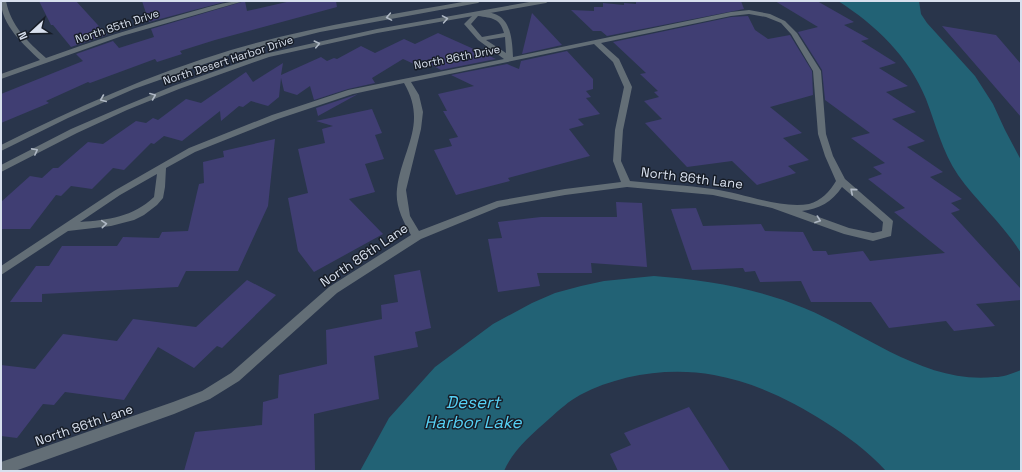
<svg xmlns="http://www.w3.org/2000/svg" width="1022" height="472" font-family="'Space Grotesk',sans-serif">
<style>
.water{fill:#226275}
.building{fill:#403e73}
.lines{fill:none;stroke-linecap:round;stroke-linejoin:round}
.minor{fill:#636e76;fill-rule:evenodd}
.tertiary{fill:#636e76;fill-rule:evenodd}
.oneway{stroke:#afb8c4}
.labels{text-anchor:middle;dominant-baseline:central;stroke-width:3;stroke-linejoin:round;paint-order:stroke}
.far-street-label{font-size:11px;fill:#d8e0ee;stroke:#171d27}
.street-label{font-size:13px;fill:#d8e0ee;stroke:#171d27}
.near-water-label{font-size:17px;font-style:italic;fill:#56d0f4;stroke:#171d27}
</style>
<rect width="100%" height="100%" fill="#29354b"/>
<path class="water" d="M838 1H919L921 14 927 23 975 76 993 104 1005 130 1021 160V253C1003 224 977 202 958 175 942 151 936 125 926 99 909 57 876 25 838 1Z
M654 276C705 280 757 288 804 308 865 333 926 385 995 377 1004 377 1013 373 1021 370V471H886C868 451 847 436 825 422 791 400 753 382 714 375 670 367 620 374 580 395 569 401 559 410 549 419 532 434 513 450 504 471H360L389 418 435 367 493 324 532 303 555 293 581 286 604 281Z"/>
<path class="building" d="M39 1H76L107 35 71 47 53 25H51Z
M142 1H228L149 22Z
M245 1 247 11 291 1H336L337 7 215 40 180 51 182 54 157 62 155 59 90 83 88 82 46 101 49 103 1 123V94L83 61 76 54 113 41 119 48 154 37 151 29Z
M636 1H741L744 9 607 36 601 31H593L571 10 594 11V7H603V3L624 5V3L636 4Z
M775 1H817L854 22 844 25 869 39 861 41 896 63 879 68 908 86 886 92 916 112 892 119 925 141 907 147 943 172 930 177 962 199 951 203 960 210 951 213 1021 289V300L976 304 995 326 954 331 946 321 889 328 871 302H811L801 281 760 282 755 271 745 272 743 268 692 270 671 209 696 208 703 226 761 224 765 231 803 232 813 251H826L828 255 863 251 870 261 945 253 894 212 905 208 868 179 882 174 873 167 885 163 851 138 870 133 825 100 822 70 798 32 818 27Z
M532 13 562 45 522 54Z
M748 16 755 30 768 39 790 35 812 71 813 95 770 107 802 133 783 138 809 160 788 166 796 173 757 185 732 161 687 167 645 123 662 119 644 101 659 97 654 92 658 91 640 74 646 73 613 42 731 17Z
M942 26 996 35 1021 64V117Z
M438 33 496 59 441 70 422 60 414 64 403 59 372 78 375 83 348 89 314 100 310 86 297 95 284 91 281 78 279 97 268 106 251 101 243 107 239 106 221 121 220 111 182 141 164 136 154 144 151 143 124 170 113 168 92 189 71 186 61 196 56 195 30 229H1V202L30 176 42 178 53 168H58L88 142 103 144 136 121 146 123 153 118 158 120 186 99 201 103 246 72 253 82 283 63 281 75 321 57 327 61 334 58 337 59 361 46 375 53 404 39 415 44Z
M567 51 593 79V89L586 91 591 97 586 98 600 114 578 119 584 125 569 129 590 156 508 178 510 181 456 195 434 150 452 146 449 139 458 137 443 111H447L438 94 474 86 451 75 507 64 519 69 521 61Z
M358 94 318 116 316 108Z
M372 109 382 133 375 135 384 159 365 164 375 192 349 199 383 234 314 272 298 251 288 198 308 193 298 149 325 143 322 129 333 126 316 121Z
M275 139 268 206 238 271H186L178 287 42 294V302H10L36 266H49L62 246H117L123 237 159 238 162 232 188 231 199 184 204 183 203 162 224 157 223 151Z
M616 202 642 203 647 267 591 263 592 273H537L540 286 498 292 488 239 502 238 498 222 541 217H617Z
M420 270 431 328 415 332 418 347 374 356 379 399 314 414 315 471H184L195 432 262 425 263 402 278 398 279 375 327 364 326 330 382 319 381 305 398 302 394 275Z
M247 280 276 295 222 348 217 346 194 368 158 347 124 400 65 392 54 405 43 404 17 438 1 436V365L35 369 63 334 117 341 133 319 196 327Z
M689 407 730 471H618L610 454 631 445 624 433Z"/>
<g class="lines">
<path class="minor" d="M1 1H6C11 26 27 41 46 58 92 41 139 26 187 13 206 8 225 1 244 1L122 36 1 79V74L40 60C24 45 1 25 1 1Z
M749 10 770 14 785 21 797 33 821 71 826 134 833 156 845 179 891 219 893 221 891 236 873 241 844 234 772 208 713 195 627 187 565 195 499 207 421 239 337 293 239 381 210 399 174 414 15 471H1V462L173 402 202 391 231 373 329 287 411 235C403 221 395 206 397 189 402 149 428 124 404 83L353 94 278 119 195 152 166 168 165 187 163 198 157 205 144 215 134 220 111 226 68 231 1 275V266L114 191 189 148 272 115 348 90 504 59 478 40 464 24 475 13C508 8 512 30 513 57L731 12ZM749 14 766 17 781 23 791 34 813 71 818 134 825 156 836 181C830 191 821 201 809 204 780 209 743 193 713 189 686 185 658 184 630 181L621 161 623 130 632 87 619 59 601 43 731 16ZM478 16C492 18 500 18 504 33L482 37 471 24ZM505 37 506 53 486 40ZM594 44 613 62 624 87 615 130 613 161 621 182 565 189 497 201 419 231 410 216 406 190 421 129 423 112 419 95 411 82ZM157 174 154 197C133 217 108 220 80 222L120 195ZM842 187 883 222 882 231 873 233 849 228 802 211C819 209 832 202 842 187Z"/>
<path class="tertiary" d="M468 1H481L478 3 320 32 236 53 134 89 68 118 1 151V145C75 108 151 74 231 50 308 27 389 15 468 1Z
M535 1H549L546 3 377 33 269 57 179 89 127 110 77 133 1 172V165L71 129 122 107 173 86 264 54 377 29Z"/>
</g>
<defs><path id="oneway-chevron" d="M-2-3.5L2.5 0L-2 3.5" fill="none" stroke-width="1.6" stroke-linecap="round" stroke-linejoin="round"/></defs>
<g class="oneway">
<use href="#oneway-chevron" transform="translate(389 17) rotate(170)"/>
<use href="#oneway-chevron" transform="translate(445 19) rotate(-10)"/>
<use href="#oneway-chevron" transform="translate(317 44) rotate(-13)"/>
<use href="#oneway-chevron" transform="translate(153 96) rotate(-22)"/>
<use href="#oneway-chevron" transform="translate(103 99) rotate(157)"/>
<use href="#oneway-chevron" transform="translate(35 151) rotate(-28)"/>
<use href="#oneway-chevron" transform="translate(853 191) rotate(-140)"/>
<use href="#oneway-chevron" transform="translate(818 220) rotate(20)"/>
<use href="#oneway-chevron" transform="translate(104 224) rotate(-5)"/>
</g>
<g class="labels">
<g class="far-street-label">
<text transform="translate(117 26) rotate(-18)">North 85th Drive</text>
<text transform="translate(457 57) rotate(-11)">North 86th Drive</text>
<text transform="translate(228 60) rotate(-18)">North Desert Harbor Drive</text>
</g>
<g class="street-label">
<text transform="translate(692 178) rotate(7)">North 86th Lane</text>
<text transform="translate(364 255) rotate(-34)">North 86th Lane</text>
<text transform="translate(84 425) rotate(-19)">North 86th Lane</text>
</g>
<g class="near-water-label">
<text x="473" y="402">Desert<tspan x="473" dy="20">Harbor Lake</tspan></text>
</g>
</g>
<rect width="1022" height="472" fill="none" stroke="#d8e0ee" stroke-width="4"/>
<g transform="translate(32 32) rotate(248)" stroke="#171d27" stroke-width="3" paint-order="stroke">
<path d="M0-3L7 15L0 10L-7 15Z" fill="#d8e0ee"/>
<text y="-6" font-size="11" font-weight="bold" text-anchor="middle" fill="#d8e0ee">N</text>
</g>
</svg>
